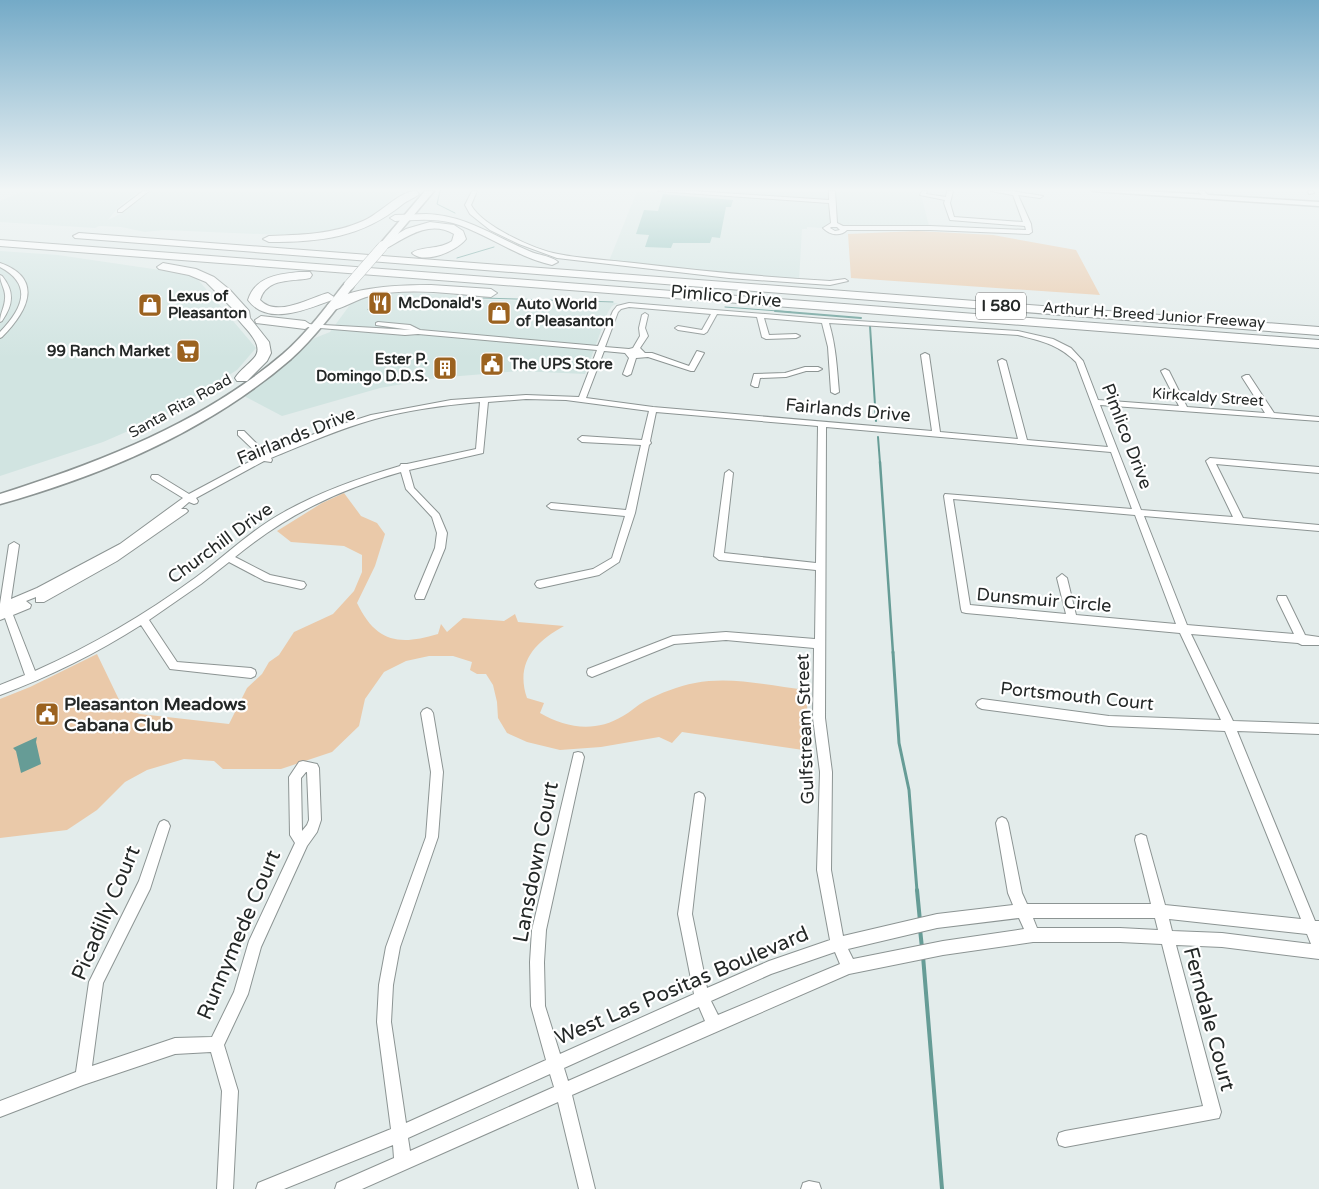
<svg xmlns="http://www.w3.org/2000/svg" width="1319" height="1189" font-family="'Varela Round',sans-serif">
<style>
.built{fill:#d1e4e1}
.green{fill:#eac9a9}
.water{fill:#669c96}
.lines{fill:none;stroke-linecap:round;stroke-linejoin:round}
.stream-far4{stroke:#669c96;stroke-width:1}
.stream-far3{stroke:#669c96;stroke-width:2}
.stream-far2{stroke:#669c96;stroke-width:2.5}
.stream-far1{stroke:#669c96;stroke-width:3}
.stream{stroke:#669c96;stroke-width:4}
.building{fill:#8ac0ba}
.street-casing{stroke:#8c9493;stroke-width:2}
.secondary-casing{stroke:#8c9493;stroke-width:3}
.primary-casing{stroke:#8c9493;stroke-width:3}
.highway-casing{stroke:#8c9493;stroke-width:2}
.street{fill:#fff;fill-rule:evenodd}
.secondary{fill:#fff;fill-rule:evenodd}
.primary{fill:#fff;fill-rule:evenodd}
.highway{fill:#fff;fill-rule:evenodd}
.primary-bridge-casing{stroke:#8c9493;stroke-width:11;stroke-linecap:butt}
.primary-bridge{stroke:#fff;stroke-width:10}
.labels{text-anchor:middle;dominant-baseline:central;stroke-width:4.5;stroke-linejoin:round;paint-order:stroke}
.far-poi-label{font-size:15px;font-weight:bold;fill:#242827;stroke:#fff;text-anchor:start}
.far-street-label{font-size:15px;fill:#242827;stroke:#fff}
.shield{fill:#fff;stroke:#666868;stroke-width:1}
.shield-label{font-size:16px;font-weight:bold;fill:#242827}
.street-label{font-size:18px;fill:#242827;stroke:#fff}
.poi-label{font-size:18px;font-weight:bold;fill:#242827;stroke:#fff;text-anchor:start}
.near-street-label{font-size:21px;fill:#242827;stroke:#fff}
</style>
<rect width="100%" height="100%" fill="#e3eceb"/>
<path class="built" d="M24 191H139L119 206 108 220 124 212 151 191H401L370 218 358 223 320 233 282 235 164 230 145 232 121 227 99 226 95 228 0 222V201Z
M637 191H920L929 226 835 229 807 227V229H802L799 281 609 261Z
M0 251 58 255 194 275 256 348 237 370 165 415 103 442 0 476Z
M390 292 465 295 463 299 618 303 612 306 608 312 585 374 519 371 437 378 380 388 282 416 242 395 315 338 330 332 352 302 359 298Z"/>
<path class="green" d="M917 231 993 235 1076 250 1100 295 851 278 848 234Z
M344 493 361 516 377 523 385 534 375 566 357 603C376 642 398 646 438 634L441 624 447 632 463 618 504 621 515 614 518 622 564 626C535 642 515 663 527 698L544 703 540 713C566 728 595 733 623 716 631 712 637 705 645 701 661 693 678 686 695 683 732 676 770 686 806 690L810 751 682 732 672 743 659 737 601 747 560 750 527 742 507 733 498 718 497 702 493 685 486 674H477L470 670 472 662 453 656H429L406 661 384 672 365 699 359 726 332 752 281 769H223L214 761 184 759 147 770 125 782 97 810 67 830 0 838V699L30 687 97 654 123 708 140 714 229 724 247 688 262 674 269 662 279 655 294 632 333 614 354 591 362 572V555L344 546 291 542 277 531 322 503Z"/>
<path class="water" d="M37 737 36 742 41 764 21 773 16 751 13 748Z"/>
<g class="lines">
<path class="stream-far4" d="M440 191 437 204 455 213
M457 258 494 247
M483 298 613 302
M725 307 791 312"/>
<path class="stream-far3" d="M775 311 861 318
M870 326 876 421
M878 437 880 463"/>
<path class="stream-far2" d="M880 462 893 653"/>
<path class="stream-far1" d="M893 652 899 743 909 790 917 891"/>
<path class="stream" d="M917 890 920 921
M920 929 922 948
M923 956 942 1189"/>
</g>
<path class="building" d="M663 194 733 200 731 207H726L720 238 712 237 710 243H673L671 248 645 247 649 235 636 234 644 210 658 211Z
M376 297 392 299 383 312 367 310Z"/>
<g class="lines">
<g class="street-casing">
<path id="street" d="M143 191H149L122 212H118V210Z
M472 191H477L471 205C482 226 535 250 558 254 583 259 609 260 634 263 699 271 764 277 830 281L845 279 848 281 830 285 729 278 557 258 519 244 490 230 470 214 465 205Z
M658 191H692L829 200V191H835L837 223 843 226H930L1026 230 1025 226 950 220 944 203 945 200 920 195 922 191H927L926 194 946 197 947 191H953L950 203 954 217 1023 222 1013 195 991 191H1012L1043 196 1040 198 1018 195 1031 224 1032 232 1029 234 930 230H847C840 237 830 235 823 228L831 223 829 203ZM831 227H837L840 230 835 231 830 228Z
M1198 191H1204L1211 198 1206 199Z
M1308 191H1313L1314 193 1309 194Z
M0 263C45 279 27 312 2 337L0 338V332C22 309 34 285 0 267Z
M0 275 2 276C15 292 13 305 2 321L0 322C0 313 5 307 5 298 6 290 0 283 0 275Z
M629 303 825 319 1018 331 1053 339 1071 348 1083 361 1098 400 1179 406 1161 371 1165 369 1169 371 1187 407 1265 413 1242 377 1246 375H1249L1274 413 1319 417V421L1100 405 1141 510 1233 517 1206 461 1210 458 1319 467V473L1216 464 1243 518 1319 525V531L1144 516 1187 625 1294 634 1277 599 1278 596H1286L1305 635 1319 637V645H1302L1298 643 1191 634 1233 721 1319 724V734L1237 731 1315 921H1319V959L1222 947 1176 945 1221 1112 1219 1118 1065 1147 1059 1145 1057 1139 1059 1133 1065 1131 1203 1106 1162 944 1120 942H1033L943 955 849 974 572 1095 595 1189H579L558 1102 362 1189H335L337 1183 394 1158 393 1145 284 1189H256L258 1183 391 1129 377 1022 379 985 386 947 426 837 431 772 421 713 423 710 427 708 431 710 433 713 443 772 438 837 400 947 393 985 391 1022 406 1123 546 1060 531 1006 530 962 532 930 574 753 578 752 582 753 584 757 546 930 544 962 545 1006 560 1054 694 994 678 914 695 794 699 792 703 794 705 798 692 914 707 988 769 961 830 940 817 870 820 772 813 718 814 648 726 640 674 644 592 677 588 675 587 672 588 669 673 636 726 632 815 639 816 570 719 560 714 556 725 473 729 470 733 473 724 553 816 563 818 426 656 412 650 441 651 443 649 445 635 513 619 562 599 575 540 588 537 587 535 584 537 581 593 569 612 558 625 516 551 509 547 506 551 503 626 510 641 445 582 442 578 439 582 436 642 440 649 411 566 400 526 399 488 402 483 453 409 470 414 488 439 514 447 533 445 548 424 599H416L415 596 435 548 437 533 432 517 406 489 401 472C338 490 286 515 235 557L270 575 304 582 306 585 304 588 301 589 265 581 229 562 201 584 149 620 177 662 251 668 255 670 256 673 255 676 251 678 170 669 141 625C97 653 49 677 0 695V685L25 675 5 618 0 620V604L9 545 14 542 19 545 11 599 37 588 120 544 183 498 152 479 151 477 152 475H158L189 494 260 456 238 435V431H244L266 453 327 429 371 415 451 400 526 395 579 397 597 350 418 334 405 335 308 327 305 325 306 324 411 330 376 325V323L378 322 410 325 420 330 598 346 613 311 617 306ZM629 307 711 314 702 330 678 326 675 328 678 330 704 334 707 332 717 314 757 317 762 337 766 339 796 338 800 336 796 334 769 335 764 318 822 323 828 347 831 392 835 394 839 392C837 369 836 346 829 323L1018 335C1041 341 1058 344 1076 362L1108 447 1027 440 1006 361 1002 359 998 361 1018 439 940 432 929 355 925 353 921 355 932 431 653 407 586 398 604 351 625 353 629 358 623 374 627 376 631 374 636 358 648 357 691 371H694L704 353 697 351 689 366 652 353H645L640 348 648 336 645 328 648 315 645 313 642 315 639 328 640 336 633 348 629 349 605 347 618 312 621 309ZM480 402 476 449 407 464H401L400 466C359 478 320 492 284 512 251 530 225 556 195 578 146 614 91 646 35 671L13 615 30 608 31 605 26 601 36 597V602H44L117 561 186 513 188 511 186 509H181L189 502 194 504 197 503 198 501 196 498 264 461 271 462 272 460 271 458C305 444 339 429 375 419 408 410 445 405 480 402ZM826 427 1111 452 1132 509 945 494 944 496 961 609 962 612 966 613 1180 633 1221 720 1109 716 982 699 978 701 976 704 978 707 982 709 1109 726 1225 731 1301 919 1165 905 1147 840 1146 836 1141 834 1136 836 1135 840 1151 904H1027L1022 893 1008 823 1006 819 1002 817 998 819 996 823 1008 893 1013 905 937 914 843 936 831 870 832 772 825 718ZM953 499 1135 515 1176 624 1076 615 1067 578 1062 574 1057 578 1066 614 970 605ZM1019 918 1024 929 943 941 853 959 848 949 937 928ZM1033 918H1155L1158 930 1120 928H1037ZM1169 919 1307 934 1311 944 1222 933 1172 931ZM835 952 840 964 718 1015 711 1001 771 974ZM699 1007 705 1021 568 1081 564 1068ZM550 1074 554 1087 410 1151 408 1138Z
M805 367H818L822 369 818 371H806L786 377 760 378 758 387H755L751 385 754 374 785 373Z
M303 761 317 764 319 768 321 820 317 832 307 846 261 947 248 994 224 1045 238 1091 233 1189H217L222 1091 211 1052 175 1054 83 1085 0 1117V1101L76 1072 89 982 139 881 158 826 160 822 164 820 168 822 170 826 150 889 103 983 92 1066 175 1038 212 1037 234 992 249 941 295 843 290 835 289 777 299 762ZM306 772H307L309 820 307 825 302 831 301 778Z
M809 1181 819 1183 821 1189H801L803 1183Z"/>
</g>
<g class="secondary-casing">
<path id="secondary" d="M1092 191H1145L1319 202V206Z"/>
</g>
<g class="primary-casing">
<path id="primary" d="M425 191H434L386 248H380V244Z
M349 282 354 285 353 287C334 312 314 338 291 359 209 430 104 475 0 504V494C101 462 202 423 283 354 307 333 326 307 345 283Z"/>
</g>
<g class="highway-casing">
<path id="highway" d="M416 191 419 194C415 198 408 200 403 204 361 238 321 242 269 242L263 239 269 236C301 235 334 234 363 221 380 214 399 191 416 191Z
M426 214C465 215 494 236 529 251 537 255 552 256 558 262L552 265C516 257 488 234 453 223 434 218 414 220 395 221L390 218 395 215Z
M430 222 454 225 463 231 466 239C457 251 424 265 412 253 420 246 440 250 452 241L454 234C430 220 408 236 387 248L383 249 377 246 406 229Z
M79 233 1319 327V335L75 238 73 236Z
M0 240 1319 340V348L0 246Z
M163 263 196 269 214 277 230 290 249 311 250 318 269 342 271 353 267 361 247 381H237L235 378C240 370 248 365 254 358 266 345 244 328 237 318L238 314 206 282 189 275 159 269 157 267Z
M299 272H310L312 275 310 278C292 282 267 277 260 300 277 318 309 298 328 293L334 297 332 300C307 309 268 327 248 300 255 277 278 274 299 272Z
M431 285 491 289 497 293 491 297C452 294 409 287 370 296 357 299 346 307 333 310L327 306C344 286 405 285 431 285Z
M261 316 305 321 311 325 305 329 256 323 255 320Z"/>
</g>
<use href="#street" class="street"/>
<use href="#secondary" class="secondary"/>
<use href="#primary" class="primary"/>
<use href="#highway" class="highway"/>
<g class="primary-bridge-casing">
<path id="primary-bridge" d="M349 285 383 246"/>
</g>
<use href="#primary-bridge" class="primary-bridge"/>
</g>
<linearGradient id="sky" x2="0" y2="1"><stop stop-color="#74aac7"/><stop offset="0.53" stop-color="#f2f6f6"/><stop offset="1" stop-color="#f2f6f6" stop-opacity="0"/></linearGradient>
<rect width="1319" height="358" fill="url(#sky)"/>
<defs>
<g id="restaurant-square" transform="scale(1.25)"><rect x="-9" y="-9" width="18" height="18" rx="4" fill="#9b621f" stroke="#fff"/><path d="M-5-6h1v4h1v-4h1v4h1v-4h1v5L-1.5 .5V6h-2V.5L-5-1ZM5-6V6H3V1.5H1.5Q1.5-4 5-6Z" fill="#fff"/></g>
<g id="shop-square" transform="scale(1.25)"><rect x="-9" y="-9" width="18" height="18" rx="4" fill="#9b621f" stroke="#fff"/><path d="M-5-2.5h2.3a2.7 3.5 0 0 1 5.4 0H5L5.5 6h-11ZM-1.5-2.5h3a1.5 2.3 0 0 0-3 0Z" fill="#fff"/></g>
<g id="supermarket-square" transform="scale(1.25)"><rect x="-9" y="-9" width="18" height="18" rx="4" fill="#9b621f" stroke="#fff"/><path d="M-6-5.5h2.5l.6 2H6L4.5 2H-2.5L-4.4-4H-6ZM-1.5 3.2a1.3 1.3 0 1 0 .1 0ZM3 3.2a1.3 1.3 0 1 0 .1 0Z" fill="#fff"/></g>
<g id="civic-square" transform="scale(1.25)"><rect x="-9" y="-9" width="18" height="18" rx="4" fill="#9b621f" stroke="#fff"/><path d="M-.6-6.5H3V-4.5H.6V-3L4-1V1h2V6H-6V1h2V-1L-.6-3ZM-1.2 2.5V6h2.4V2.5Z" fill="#fff"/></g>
<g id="building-square" transform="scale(1.25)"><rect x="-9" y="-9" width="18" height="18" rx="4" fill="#9b621f" stroke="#fff"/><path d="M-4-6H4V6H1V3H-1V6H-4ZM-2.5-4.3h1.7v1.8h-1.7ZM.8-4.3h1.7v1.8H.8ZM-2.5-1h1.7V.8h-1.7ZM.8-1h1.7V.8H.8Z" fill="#fff"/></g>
</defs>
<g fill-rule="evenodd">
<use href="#restaurant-square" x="380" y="303"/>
<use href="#shop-square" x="150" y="305"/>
<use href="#shop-square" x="499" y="313"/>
<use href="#supermarket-square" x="188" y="351"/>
<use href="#civic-square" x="492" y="364"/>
<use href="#building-square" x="445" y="368"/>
<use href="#civic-square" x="47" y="714"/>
</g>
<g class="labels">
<g class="far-poi-label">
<text x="168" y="296">Lexus of<tspan x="168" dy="17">Pleasanton</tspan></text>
<text x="398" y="303">McDonald's</text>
<text x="516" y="304">Auto World<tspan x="516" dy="17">of Pleasanton</tspan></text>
<text x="170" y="351" text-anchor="end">99 Ranch Market</text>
<text x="428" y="359" text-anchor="end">Ester P.<tspan x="428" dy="17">Domingo D.D.S.</tspan></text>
<text x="510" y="364">The UPS Store</text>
</g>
<g class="far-street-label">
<text transform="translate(1154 315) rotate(4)">Arthur H. Breed Junior Freeway</text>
<text transform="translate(1208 397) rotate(4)">Kirkcaldy Street</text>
<text transform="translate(180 406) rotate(-29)">Santa Rita Road</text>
</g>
<rect class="shield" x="976" y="292.5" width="50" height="27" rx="4"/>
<g class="shield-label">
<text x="1001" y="306">I 580</text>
</g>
<g class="street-label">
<text transform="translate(726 296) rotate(5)">Pimlico Drive</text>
<text transform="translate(848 410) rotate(5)">Fairlands Drive</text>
<text transform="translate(296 436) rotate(-22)">Fairlands Drive</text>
<text transform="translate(1127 436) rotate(69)">Pimlico Drive</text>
<text transform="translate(220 543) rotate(-36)">Churchill Drive</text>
<text transform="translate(1044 600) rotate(5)">Dunsmuir Circle</text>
<text transform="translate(1077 696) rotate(6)">Portsmouth Court</text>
<text transform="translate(805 729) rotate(-92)">Gulfstream Street</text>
</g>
<g class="poi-label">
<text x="64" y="704">Pleasanton Meadows<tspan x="64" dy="21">Cabana Club</tspan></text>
</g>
<g class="near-street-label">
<text transform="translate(536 862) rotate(-79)">Lansdown Court</text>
<text transform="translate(106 913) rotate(-67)">Picadilly Court</text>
<text transform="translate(239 935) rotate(-67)">Runnymede Court</text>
<text transform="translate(682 986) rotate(-23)">West Las Positas Boulevard</text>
<text transform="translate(1209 1019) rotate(75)">Ferndale Court</text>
</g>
</g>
</svg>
